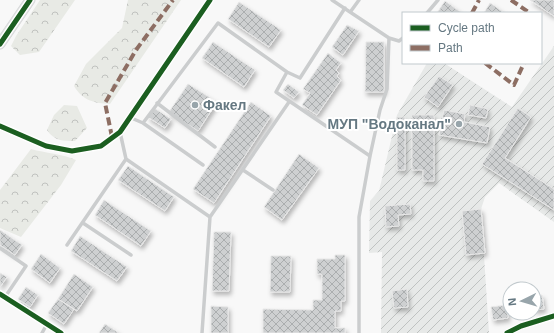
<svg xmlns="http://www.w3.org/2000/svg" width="554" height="333" font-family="Arial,sans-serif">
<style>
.industrial{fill:url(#industrial-furrows)}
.forest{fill:url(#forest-crowns)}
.building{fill:url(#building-cross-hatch);stroke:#e8e8e8;filter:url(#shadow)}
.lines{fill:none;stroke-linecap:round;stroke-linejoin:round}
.secondary-casing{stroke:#d4d5d6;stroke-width:11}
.lane{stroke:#cbcdce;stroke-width:3.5}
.street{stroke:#cbcdce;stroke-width:7}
.secondary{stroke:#dfe0e1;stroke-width:10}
.quiet{stroke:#8d6e63;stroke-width:4;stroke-dasharray:8 4;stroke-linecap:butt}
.cycleway-casing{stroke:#fff;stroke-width:8}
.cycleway{stroke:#1b5e20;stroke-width:5}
.poi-dot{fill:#98a5ab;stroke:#fff;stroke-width:1.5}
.labels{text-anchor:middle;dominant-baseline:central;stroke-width:4;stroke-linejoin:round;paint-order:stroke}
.poi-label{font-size:14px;font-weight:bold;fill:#657882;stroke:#fff;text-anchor:start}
</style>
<defs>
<pattern id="industrial-furrows" width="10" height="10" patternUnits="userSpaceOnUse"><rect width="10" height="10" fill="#e7e9e8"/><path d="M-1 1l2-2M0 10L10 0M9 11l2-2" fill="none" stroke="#bfc2c1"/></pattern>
<pattern id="forest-crowns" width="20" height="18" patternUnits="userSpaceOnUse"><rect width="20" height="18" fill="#e8eae5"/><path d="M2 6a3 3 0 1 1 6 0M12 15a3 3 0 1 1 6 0" fill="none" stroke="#c0c2bf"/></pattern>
<pattern id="building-cross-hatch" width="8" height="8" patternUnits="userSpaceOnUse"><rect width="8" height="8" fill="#ced0d1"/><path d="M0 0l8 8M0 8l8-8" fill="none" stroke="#abaeaf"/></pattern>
<filter id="shadow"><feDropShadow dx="2" dy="3.5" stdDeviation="2" flood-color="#0004"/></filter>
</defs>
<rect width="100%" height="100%" fill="#f8f8f8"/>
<path class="industrial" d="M554 46V222L499 183 485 197 481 209 489 333H381L382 252 369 253 370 201 379 191 397 115 427 63H444L512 107Z"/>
<path class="forest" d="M40 0H75L39 52 20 55 11 46 16 36Z
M128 0H181L110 104C94 103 83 101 74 86L86 64 122 28Z
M64 105 77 106 87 128 75 141C63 141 54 141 47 130L54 115Z
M31 149C45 153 63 154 76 160L61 185 21 237 0 228V190Z"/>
<path class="building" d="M530 0H554V16Z
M445 1 462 13H437Z
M239 2 281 30 269 47 228 19Z
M490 3 502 11 501 13H484Z
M347 25 359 31 343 55 332 47Z
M213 42 255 70 244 87 202 58Z
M366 42H384V92H365Z
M328 53 341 63 336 70 339 73 337 76 341 80 317 115 302 105 310 93 303 89Z
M439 76 453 85 438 107 424 97Z
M188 84 217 102 198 131 169 112Z
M288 84 299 92 294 98 283 90Z
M251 102 271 116 214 203 193 189Z
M470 105 488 109 486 118 468 115Z
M154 108 171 119 165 128 148 117Z
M518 108 531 117 505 158 554 189V210L482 164Z
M444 110 465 114 464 122 490 127 487 143 439 135Z
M412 115H434V181H423V170H412Z
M397 117H405V170H397Z
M299 154 319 168 282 220 264 207Z
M128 166 174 197 165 211 118 180Z
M104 200 151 231 141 246 95 215Z
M410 204 411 214 398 215 399 226 386 227 385 206Z
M481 209 485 253 466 255 462 211Z
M0 230 22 245 15 255 0 245Z
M214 232H231L229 291H212Z
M80 236 127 267 117 281 71 251Z
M41 254 60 268 50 283 31 269Z
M335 255H345V301H341V311H335V328H345V333H263V309L313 310V300H322V274H317V259H335Z
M271 256H291L290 292H270Z
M0 273 7 277 0 287Z
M74 274 93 287 77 311 58 299Z
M26 287 38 295 30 307 18 299Z
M407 289 408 307 394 308 392 291Z
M542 295 544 309 534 310V296Z
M58 299 74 309 64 324 48 313Z
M507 305 508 318 493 320 491 307Z
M211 306 228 307V333H211Z
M105 324 119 333H99Z"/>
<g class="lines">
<g class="secondary-casing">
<path id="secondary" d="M0 44 30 0"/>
</g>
<path class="lane" d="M332 0 389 38 399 41 403 38
M351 11 359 0
M427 13 438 0
M287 72 276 92 370 156
M157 103 215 147
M129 117 143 123 218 23 287 72 300 78 345 8
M143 123 203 165
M120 132 126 159 210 217
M243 170 273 190
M83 223 131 255
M67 245 126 159
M0 248 26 266 5 297
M42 333 47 324
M202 333 210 217 289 102
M359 333V217L370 156 380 110 387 89 389 38"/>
<path class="street" d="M0 126 46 146 72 151 101 146 120 132 210 0
M0 294 61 333
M507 333 521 326 554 316"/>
<use href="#secondary" class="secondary"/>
<path class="quiet" d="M511 0 530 13
M472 13 479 0
M485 63 514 85 524 63
M112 137 105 103 136 50 173 0"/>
<g class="cycleway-casing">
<path id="cycleway" d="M0 44 30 0
M0 126 46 146 72 151 101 146 120 132 210 0
M0 294 61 333
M507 333 521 326 554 316"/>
</g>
<use href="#cycleway" class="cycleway"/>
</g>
<g class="poi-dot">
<circle cx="195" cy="105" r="4"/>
<circle cx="459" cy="124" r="4"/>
</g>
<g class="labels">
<g class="poi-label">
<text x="203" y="105">Факел</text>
<text x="451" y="124" text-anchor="end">МУП "Водоканал"</text>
</g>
</g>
<rect x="402" y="12" width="140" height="52" fill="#ffffff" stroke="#c1c9cd"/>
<rect x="410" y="25" width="20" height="6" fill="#1b5e20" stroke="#c1c9cd"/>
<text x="438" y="32" font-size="12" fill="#657882">Cycle path</text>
<rect x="410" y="45" width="20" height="6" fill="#8d6e63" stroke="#c1c9cd"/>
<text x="438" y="52" font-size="12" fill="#657882">Path</text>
<g transform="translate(522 301) rotate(265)"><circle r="19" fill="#ffffff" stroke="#c1c9cd"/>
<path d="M0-3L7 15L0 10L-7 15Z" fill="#98a5ab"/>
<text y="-6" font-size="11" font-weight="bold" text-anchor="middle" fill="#657882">N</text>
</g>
</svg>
